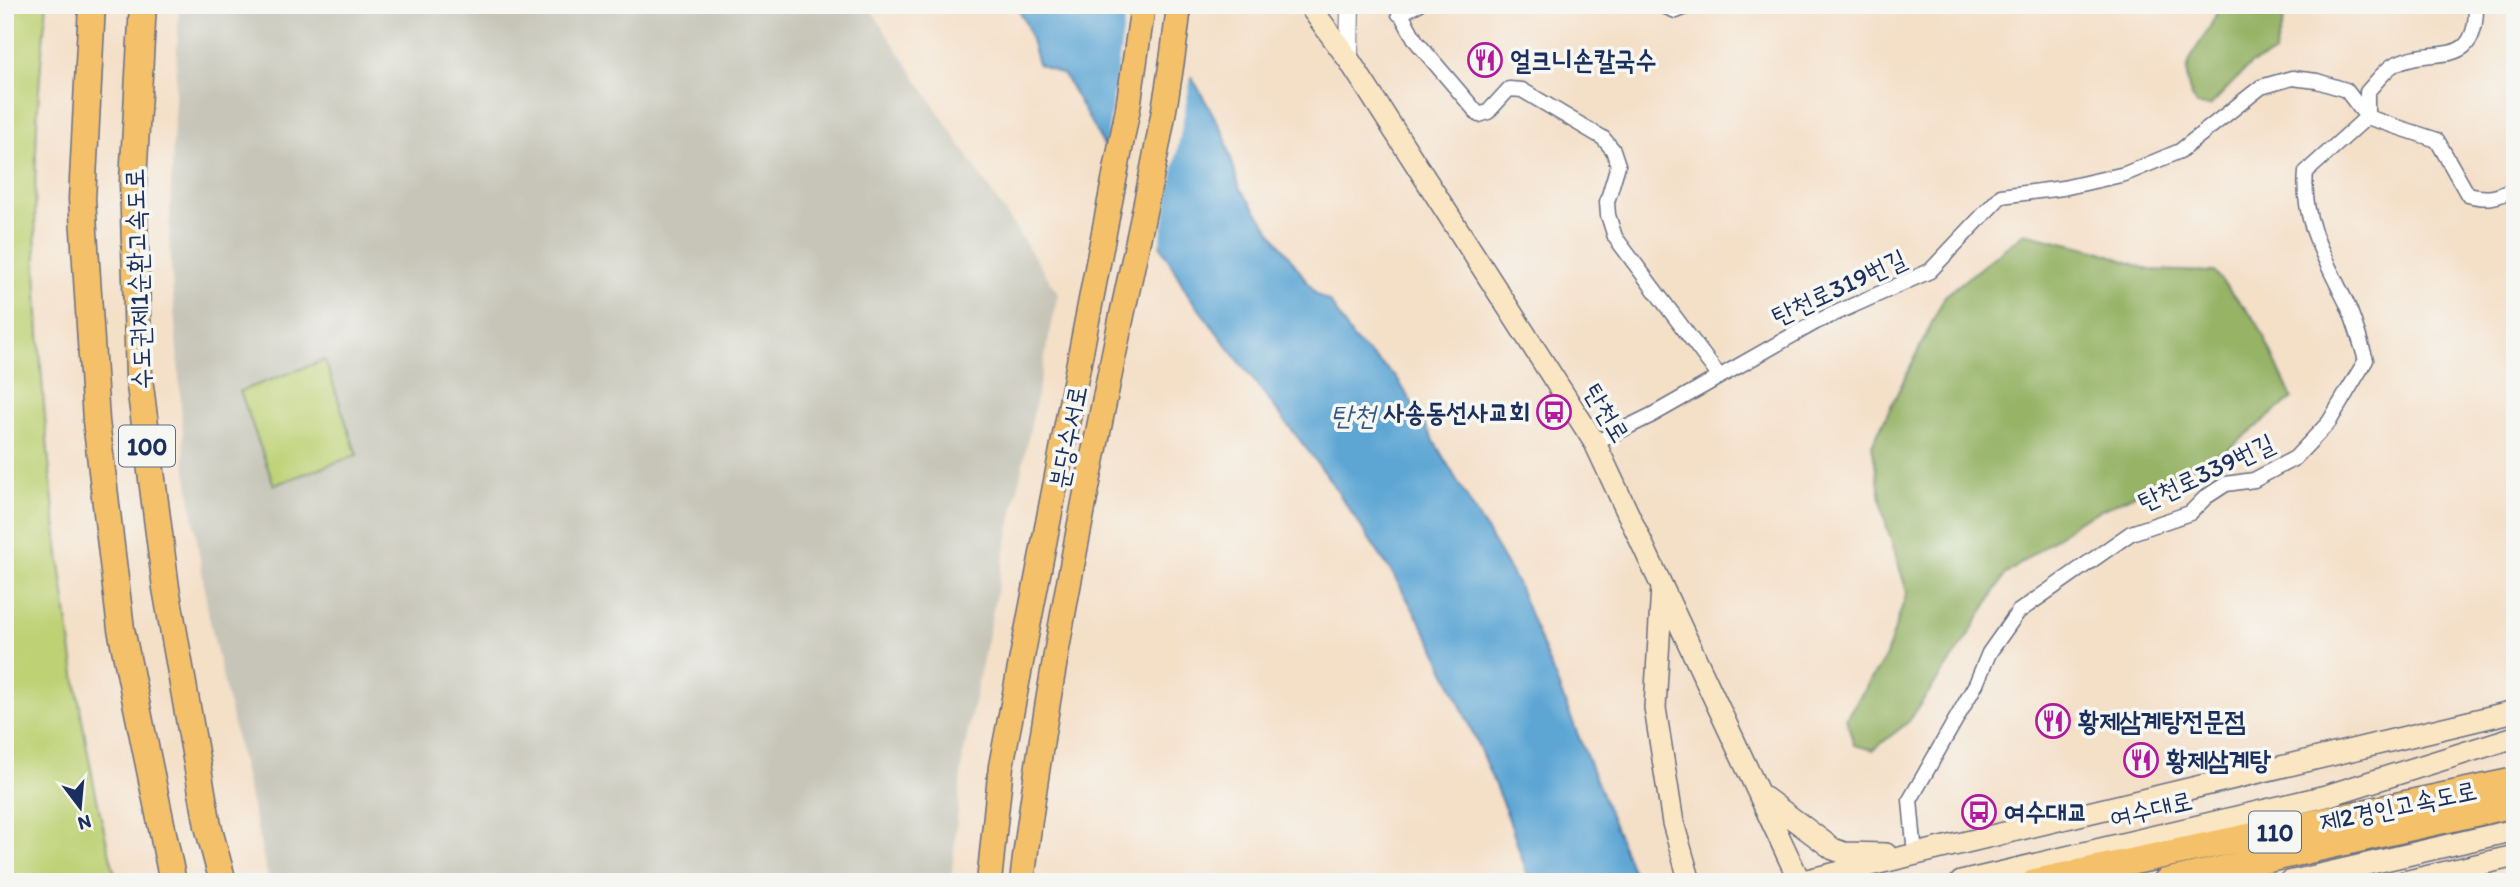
<svg xmlns="http://www.w3.org/2000/svg" width="2520" height="887" font-family="Itim,'Poor Story',sans-serif">
<style>
.industrial{fill:#c6c5b8}
.green{fill:#bed175;stroke:#6c806a;stroke-width:2}
.forest{fill:#96b366;stroke:#587162;stroke-width:2}
.water{fill:#5da6d4;stroke:#3c6a99;stroke-width:2}
.pier{fill:#f4dfc7}
.lines{fill:none;stroke-linecap:round;stroke-linejoin:round}
.minor-casing{stroke:#676d83;stroke-width:17}
.tertiary-casing{stroke:#676d83;stroke-width:20}
.secondary-casing{stroke:#676d83;stroke-width:24}
.trunk-casing{stroke:#676d83;stroke-width:27}
.motorway-casing{stroke:#676d83;stroke-width:29}
.minor{stroke:#fff;stroke-width:14}
.tertiary{stroke:#fff;stroke-width:18}
.secondary{stroke:#fbe6c3;stroke-width:21}
.trunk{stroke:#f4c16a;stroke-width:24}
.motorway{stroke:#f4c16a;stroke-width:26}
.labels{text-anchor:middle;dominant-baseline:central;stroke-width:7;stroke-linejoin:round;paint-order:stroke}
.shield{fill:#f6f6f2;stroke:#5d6b8a;stroke-width:2}
.shield-label{font-size:24px;font-weight:bold;fill:#1b2f5e}
.poi-label{font-size:26px;font-weight:bold;fill:#1b2f5e;stroke:#f6f6f2;text-anchor:start}
.street-label{font-size:26px;fill:#1b2f5e;stroke:#f6f6f2}
.water-label{font-size:28px;font-style:italic;fill:#325987;stroke:#f6f6f2}
</style>
<rect width="100%" height="100%" fill="#f6f6f2"/>
<filter id="ink" filterUnits="userSpaceOnUse"><feTurbulence type="fractalNoise" baseFrequency=".0143" numOctaves="2"/><feDisplacementMap in="SourceGraphic" scale="14" xChannelSelector="R" yChannelSelector="G"/><feConvolveMatrix kernelMatrix="1 2 1 2 8 2 1 2 1" color-interpolation-filters="sRGB"/></filter>
<filter id="wash" filterUnits="userSpaceOnUse"><feTurbulence type="fractalNoise" baseFrequency=".00686" numOctaves="4" result="noise"/><feDisplacementMap in="SourceGraphic" scale="28" xChannelSelector="R" yChannelSelector="G"/><feGaussianBlur stdDeviation="1.57" result="paint"/><feColorMatrix in="noise" values="0 0 0 0 0 0 0 0 0 0 0 0 0 0 0 0 0 1.4 0 .05"/><feComposite in="paint" operator="in"/></filter>
<g filter="url(#wash)">
<rect width="100%" height="100%" fill="#f4dfc7"/>
<path class="industrial" d="M179 5H868L1058 293 963 756 951 882H269L209 617 185 463 169 237Z"/>
<path class="green" d="M5 5H47C25 183 37 361 57 538 71 654 86 769 117 882H5Z
M325 360 357 455 274 485 240 391Z"/>
<path class="forest" d="M2219 5H2288L2274 54 2251 64 2210 106 2197 105C2168 61 2210 43 2219 5Z
M2024 233 2096 250 2149 270 2214 272 2257 322 2292 398 2229 449 2080 520 2005 575 1966 639 1907 723 1873 750 1854 745 1846 718 1886 656 1907 592 1884 517 1872 445 1945 296Z"/>
<path class="water" d="M1016 5H1142L1193 79 1224 134 1239 187 1317 295 1330 302 1354 340 1397 378 1517 583 1637 882H1530L1507 814 1476 740 1434 646 1394 576 1325 473 1189 296 1064 75 1038 64 1027 26Z"/>
<path class="pier" d="M1127 5H1146L1192 72 1159 247 1105 153Z"/>
</g>
<g filter="url(#ink)">
<g class="lines">
<g class="minor-casing">
<path id="minor" d="M1396 5 1416 41 1479 115 1488 112 1509 89 1522 90 1603 138 1613 150 1618 165 1607 202 1608 215 1615 237 1719 376
M1661 5 1676 11 1691 5
M1399 14 1417 5
M1595 443 1652 415 1816 322 1930 271 2001 196 2063 188 2125 174 2180 151 2261 87 2292 78 2317 81 2346 90 2367 117 2437 140 2468 195C2487 200 2498 198 2515 188
M1915 855 1910 800 1976 684 1989 653 2018 612 2131 533 2190 513 2206 497 2226 484 2254 480 2295 458 2329 422 2366 360C2360 341 2355 322 2347 304 2327 262 2301 221 2306 172L2367 117V92C2375 84 2385 69 2395 64 2435 44 2477 73 2476 5"/>
</g>
<g class="tertiary-casing">
<path id="tertiary" d="M1349 60 1350 5"/>
</g>
<g class="secondary-casing">
<path id="secondary" d="M1309 5 1349 60 1595 443 1800 882
M1662 586 1655 708 1673 823 1690 882
M1765 798 1833 849 1844 853 1886 854
M1799 882 2515 711
M1961 882 2326 796 2515 737
M2289 882 2515 830
M2404 882 2515 856"/>
</g>
<g class="trunk-casing">
<path id="trunk" d="M989 882 1001 766 1128 108 1143 5
M1022 882C1044 700 1080 519 1117 339 1140 228 1167 118 1179 5"/>
</g>
<g class="motorway-casing">
<path id="motorway" d="M92 5 82 199 96 421 121 629 173 882
M143 5 133 181 139 378 166 588 208 826 223 882
M2035 882 2515 781
M2166 882 2515 804"/>
</g>
<use href="#minor" class="minor"/>
<use href="#tertiary" class="tertiary"/>
<use href="#secondary" class="secondary"/>
<use href="#trunk" class="trunk"/>
<use href="#motorway" class="motorway"/>
</g>
</g>
<defs>
<g id="restaurant-ring" transform="scale(1.75)"><circle r="9.5" fill="#f6f6f2" stroke="#b5179e" stroke-width="1.5"/><path d="M-5-6h1v4h1v-4h1v4h1v-4h1v5L-1.5 .5V6h-2V.5L-5-1ZM5-6V6H3V1.5H1.5Q1.5-4 5-6Z" fill="#b5179e"/></g>
<g id="bus-ring" transform="scale(1.75)"><circle r="9.5" fill="#f6f6f2" stroke="#b5179e" stroke-width="1.5"/><path d="M-5-6H5V4H4V6H2V4H-2V6H-4V4H-5ZM-3.5-4V0h7V-4ZM-3.5 1.2v1.5H-2V1.2ZM2 1.2v1.5H3.5V1.2Z" fill="#b5179e"/></g>
</defs>
<g fill-rule="evenodd">
<use href="#restaurant-ring" x="1485" y="60"/>
<use href="#bus-ring" x="1554" y="412"/>
<use href="#restaurant-ring" x="2053" y="721"/>
<use href="#restaurant-ring" x="2141" y="760"/>
<use href="#bus-ring" x="1979" y="812"/>
</g>
<g class="labels">
<g class="shield">
<rect x="119" y="425.5" width="56" height="41" rx="5"/>
<rect x="2249" y="811.5" width="52" height="41" rx="5"/>
</g>
<g class="shield-label">
<text x="147" y="446">100</text>
<text x="2275" y="832">110</text>
</g>
<g class="poi-label">
<text x="1510" y="60">얼크니손칼국수</text>
<text x="1530" y="412" text-anchor="end">사송동선사교회</text>
<text x="2078" y="721">황제삼계탕전문점</text>
<text x="2166" y="760">황제삼계탕</text>
<text x="2004" y="812">여수대교</text>
</g>
<g class="street-label">
<text transform="translate(138 279) rotate(-92)">수도권제1순환고속도로</text>
<text transform="translate(1839 287) rotate(-25)">탄천로319번길</text>
<text transform="translate(1607 413) rotate(59)">탄천로</text>
<text transform="translate(1068 437) rotate(-79)">분당수서로</text>
<text transform="translate(2206 472) rotate(-25)">탄천로339번길</text>
<text transform="translate(2398 806) rotate(-12)">제2경인고속도로</text>
<text transform="translate(2151 809) rotate(-13)">여수대로</text>
</g>
<g class="water-label">
<text x="1353" y="415">탄천</text>
</g>
</g>
<rect width="2520" height="887" fill="none" stroke="#f6f6f2" stroke-width="28"/>
<g transform="translate(80 807) rotate(164)" stroke="#f6f6f2" stroke-width="5" paint-order="stroke">
<path d="M0-5L12 26L0 18L-12 26Z" fill="#1b2f5e"/>
<text y="-10" font-size="19" font-weight="bold" text-anchor="middle" fill="#1b2f5e">N</text>
</g>
</svg>
